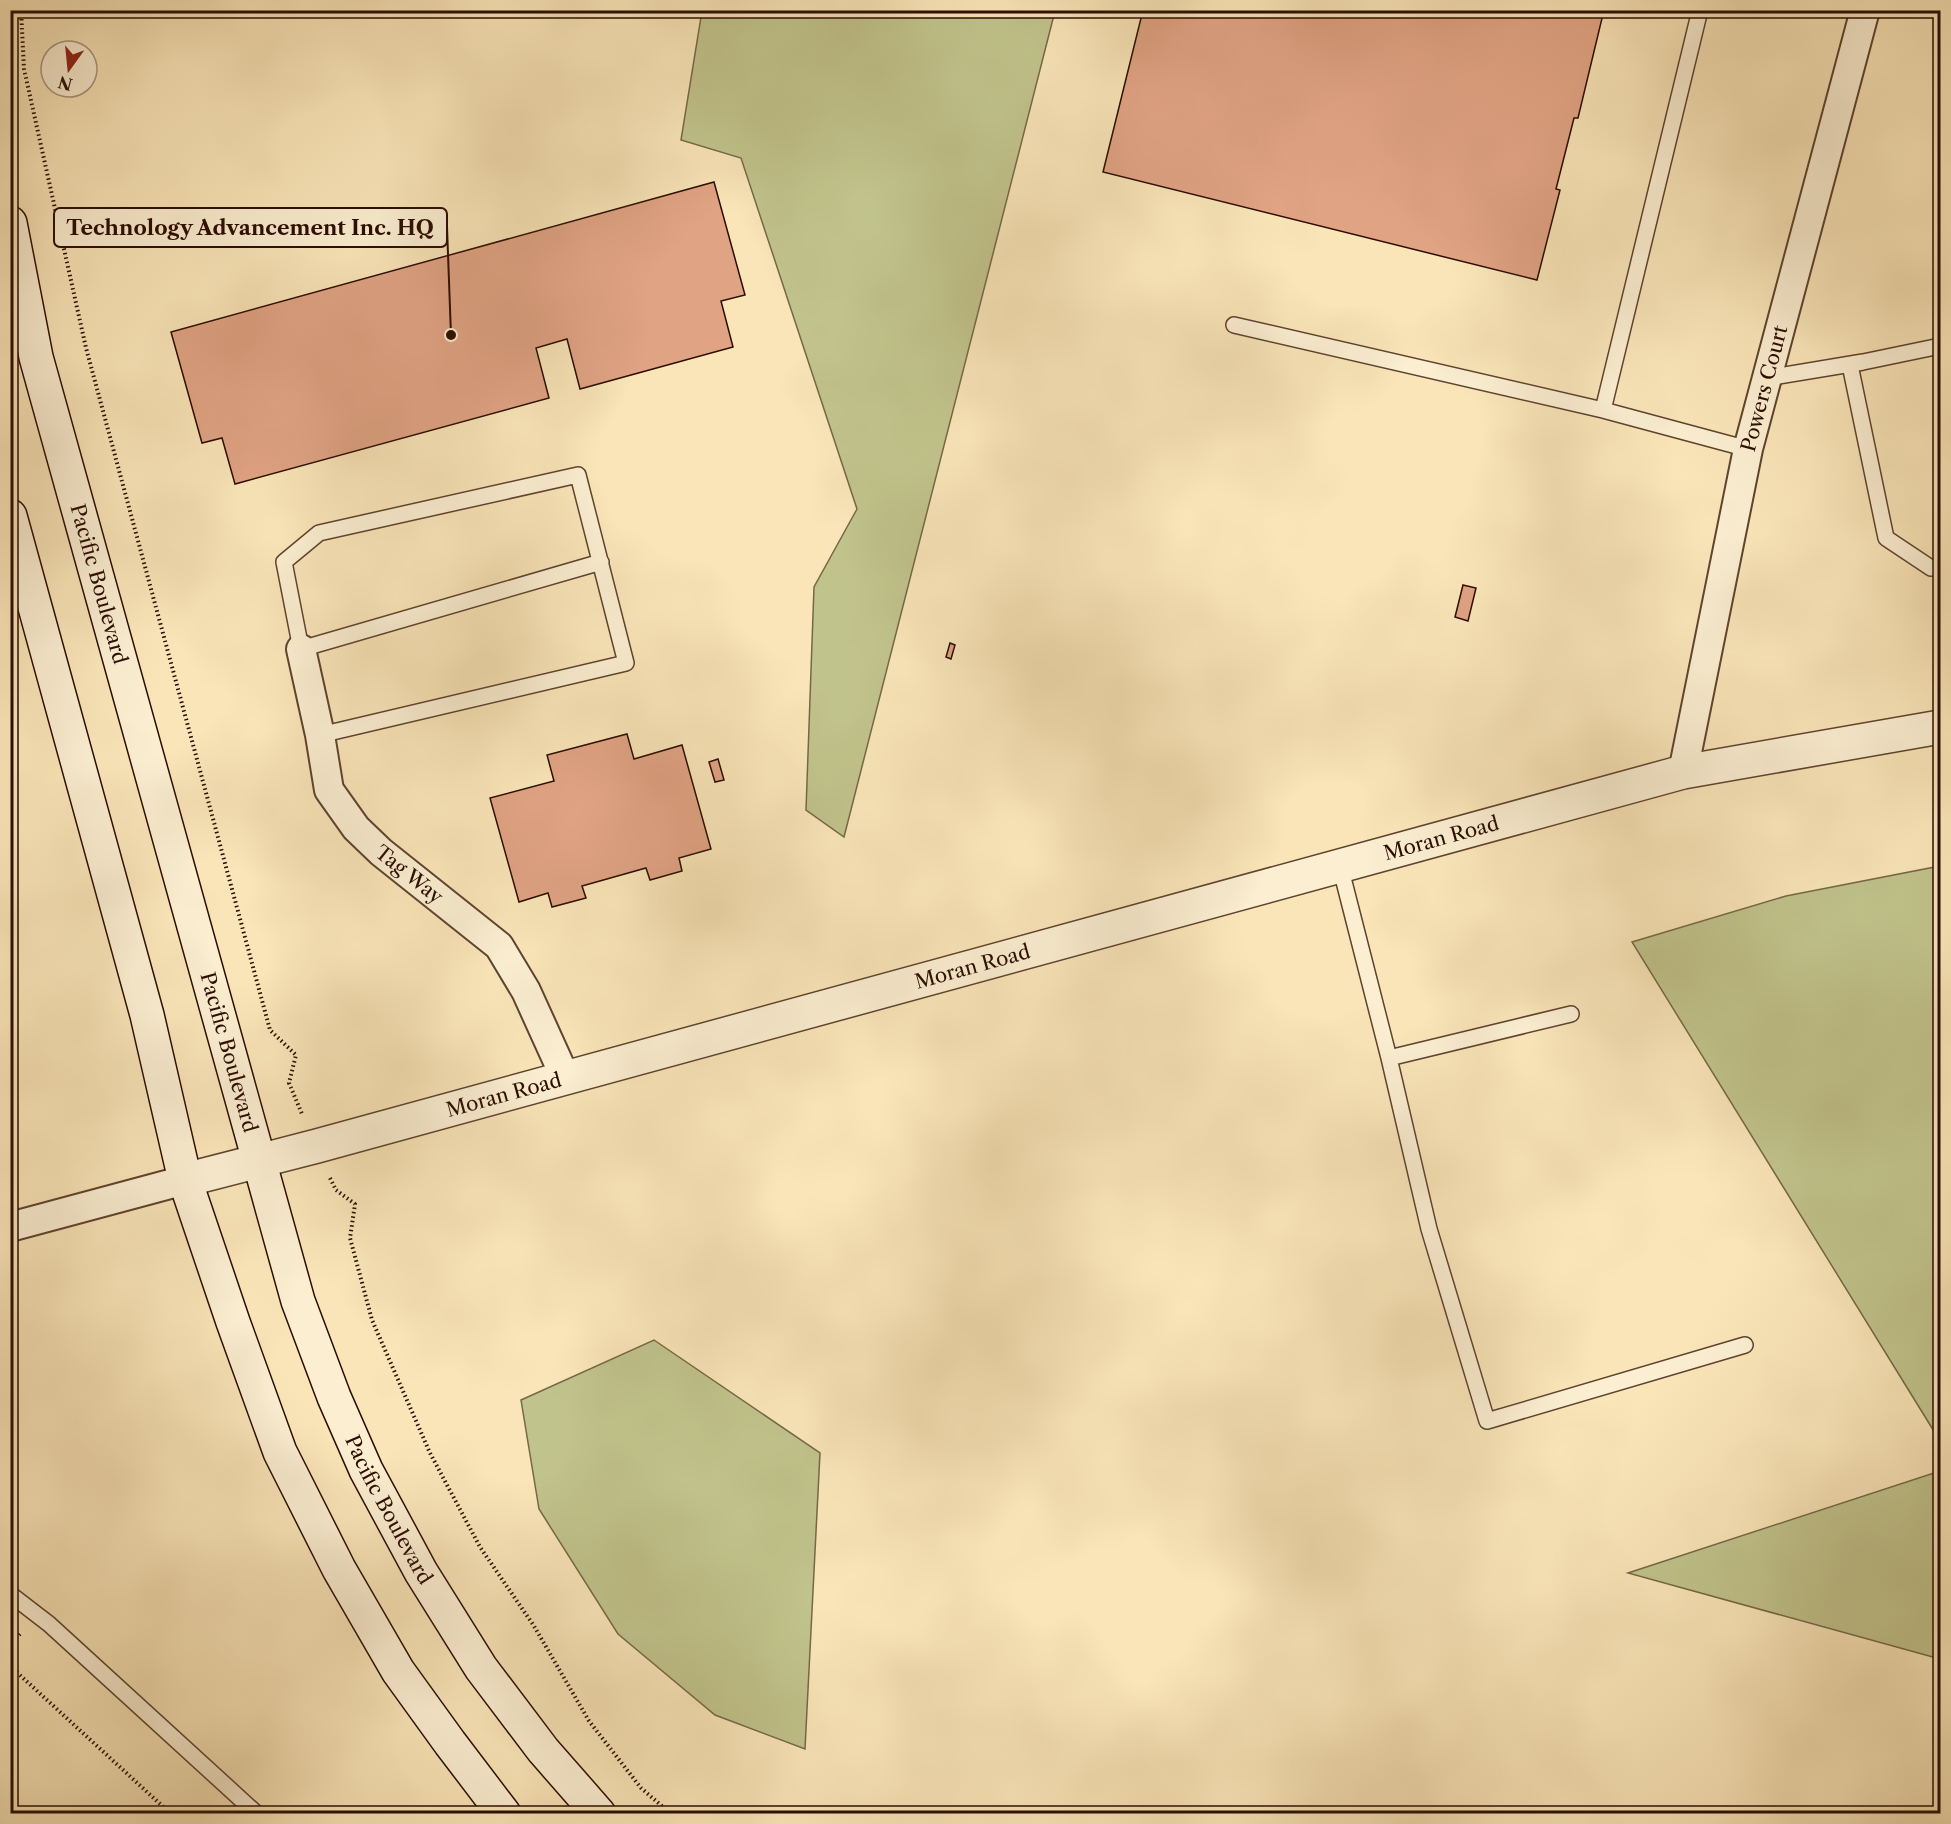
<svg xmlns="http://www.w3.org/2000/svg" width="1951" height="1824" font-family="'Libre Caslon Text',serif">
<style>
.green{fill:#c1c38c;stroke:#766846;stroke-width:1.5}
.building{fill:#e0a384;stroke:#2b0d00;stroke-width:1.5}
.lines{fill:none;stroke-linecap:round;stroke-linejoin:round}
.service-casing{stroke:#5e432e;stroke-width:18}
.minor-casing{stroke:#5e432e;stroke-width:32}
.tertiary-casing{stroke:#5e432e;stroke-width:36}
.secondary-casing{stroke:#2b0d00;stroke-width:36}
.path{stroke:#2b0d00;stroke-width:4;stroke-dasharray:1.5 3;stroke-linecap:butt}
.service{stroke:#fbeed1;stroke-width:15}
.minor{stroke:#fbeed1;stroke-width:28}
.tertiary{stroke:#fbeed1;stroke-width:33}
.secondary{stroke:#fbeed1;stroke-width:33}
.labels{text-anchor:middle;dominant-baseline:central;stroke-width:6;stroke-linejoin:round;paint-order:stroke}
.street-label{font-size:20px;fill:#2b0d00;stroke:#fbeed1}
.leader{fill:none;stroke:#2b0d00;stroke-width:2}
.callout-dot{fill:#2b0d00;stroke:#fbeed1;stroke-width:2}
.callout{fill:#fbeed1;stroke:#2b0d00;stroke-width:2}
.callout-label{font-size:21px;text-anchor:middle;font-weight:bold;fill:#2b0d00}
</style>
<rect width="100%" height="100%" fill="#f9e5b8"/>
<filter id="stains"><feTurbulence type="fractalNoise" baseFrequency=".00333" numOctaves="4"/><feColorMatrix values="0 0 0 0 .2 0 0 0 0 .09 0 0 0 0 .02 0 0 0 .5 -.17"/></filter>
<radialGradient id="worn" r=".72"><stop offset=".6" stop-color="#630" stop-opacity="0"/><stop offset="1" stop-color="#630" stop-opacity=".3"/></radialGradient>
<path class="green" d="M702 11H1055L844 837 806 810 814 587 857 509 741 158 681 140Z
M1940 866V1441L1632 942 1786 896Z
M654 1340 820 1453 805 1749 715 1715 618 1634 539 1509 521 1400Z
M1940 1471V1659L1628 1573Z"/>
<path class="building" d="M1143 10H1604L1578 118H1574L1556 189 1560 190 1537 280 1103 172Z
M714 182 745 295 721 301 733 347 580 389 567 339 536 348 549 398 235 484 222 438 202 443 171 332Z
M1463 585 1476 588 1468 621 1455 617Z
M950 643 955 645 951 659 946 657Z
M627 734 634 759 682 745 711 849 679 858 682 871 650 880 646 868 582 886 586 898 552 907 548 893 519 902 490 798 554 781 547 755Z
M718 759 724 780 715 782 709 762Z"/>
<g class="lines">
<g class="service-casing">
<path id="service" d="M1234 325 1603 410 1748 449
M1850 365 1886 538 1931 568 1940 567
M1767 378 1863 362 1940 346
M1603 410 1700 10
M320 735 626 663 578 475 319 533 284 562 301 649 601 562
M1340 866 1389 1058 1429 1229 1487 1421 1745 1345
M1389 1058 1571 1014
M10 1594 49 1624 257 1814"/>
</g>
<g class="minor-casing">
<g id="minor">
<path id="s1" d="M301 649 320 735 329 790 356 828 381 852 499 946 526 991 565 1077"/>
<path id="s2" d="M1683 772 1748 449 1865 10"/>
<path d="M10 1227 185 1180"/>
</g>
</g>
<g class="tertiary-casing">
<g id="tertiary">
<path id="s3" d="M185 1180 317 1146 1683 772 1940 727"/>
</g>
</g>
<g class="secondary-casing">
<g id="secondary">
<path id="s4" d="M10 223 36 357 298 1301 334 1397 366 1470 421 1572 481 1668 543 1750 599 1814"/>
<path d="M10 516 147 1015 185 1180 233 1322 280 1452 339 1569 398 1671 450 1743 504 1814"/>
</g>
</g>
<path class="path" d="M21 10 24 69 86 348 270 1030 296 1055 289 1083 302 1114
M330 1178 336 1190 355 1204 350 1238 372 1320 430 1453 480 1547 534 1626 589 1721 641 1788 671 1814
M10 1645 20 1634
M10 1666 171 1814"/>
<use href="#service" class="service"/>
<use href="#minor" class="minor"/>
<use href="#tertiary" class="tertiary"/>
<use href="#secondary" class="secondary"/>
</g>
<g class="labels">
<g class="street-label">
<text stroke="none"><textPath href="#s2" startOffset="392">Powers Court</textPath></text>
<text stroke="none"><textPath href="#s4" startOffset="372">Pacific Boulevard</textPath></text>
<text stroke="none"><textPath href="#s3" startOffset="1302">Moran Road</textPath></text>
<text stroke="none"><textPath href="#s1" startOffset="261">Tag Way</textPath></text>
<text stroke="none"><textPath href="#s3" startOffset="816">Moran Road</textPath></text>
<text stroke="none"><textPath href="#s4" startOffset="858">Pacific Boulevard</textPath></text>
<text stroke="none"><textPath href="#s3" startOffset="330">Moran Road</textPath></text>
<text stroke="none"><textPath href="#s4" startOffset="1344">Pacific Boulevard</textPath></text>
</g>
</g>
<path class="leader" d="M451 335L447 227"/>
<circle class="callout-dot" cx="451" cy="335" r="6"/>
<rect class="callout" x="54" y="208" width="393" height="39" rx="6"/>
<g class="callout-label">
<text x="250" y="235">Technology Advancement Inc. HQ</text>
</g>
<rect width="1951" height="1824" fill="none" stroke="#f9e5b8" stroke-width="36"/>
<rect x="12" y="12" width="1927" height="1800" fill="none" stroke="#2b0d00" stroke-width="3"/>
<rect x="18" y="18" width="1915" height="1788" fill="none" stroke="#2b0d00" stroke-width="1.5"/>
<g transform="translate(69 69) rotate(195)"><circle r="28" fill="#fbeed1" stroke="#a8947d" stroke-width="1.5"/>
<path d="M0-4.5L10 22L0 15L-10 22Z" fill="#8f2418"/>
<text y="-9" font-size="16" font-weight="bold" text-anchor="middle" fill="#2b0d00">N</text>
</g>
<rect width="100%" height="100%" filter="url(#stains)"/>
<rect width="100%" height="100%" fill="url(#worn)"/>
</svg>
